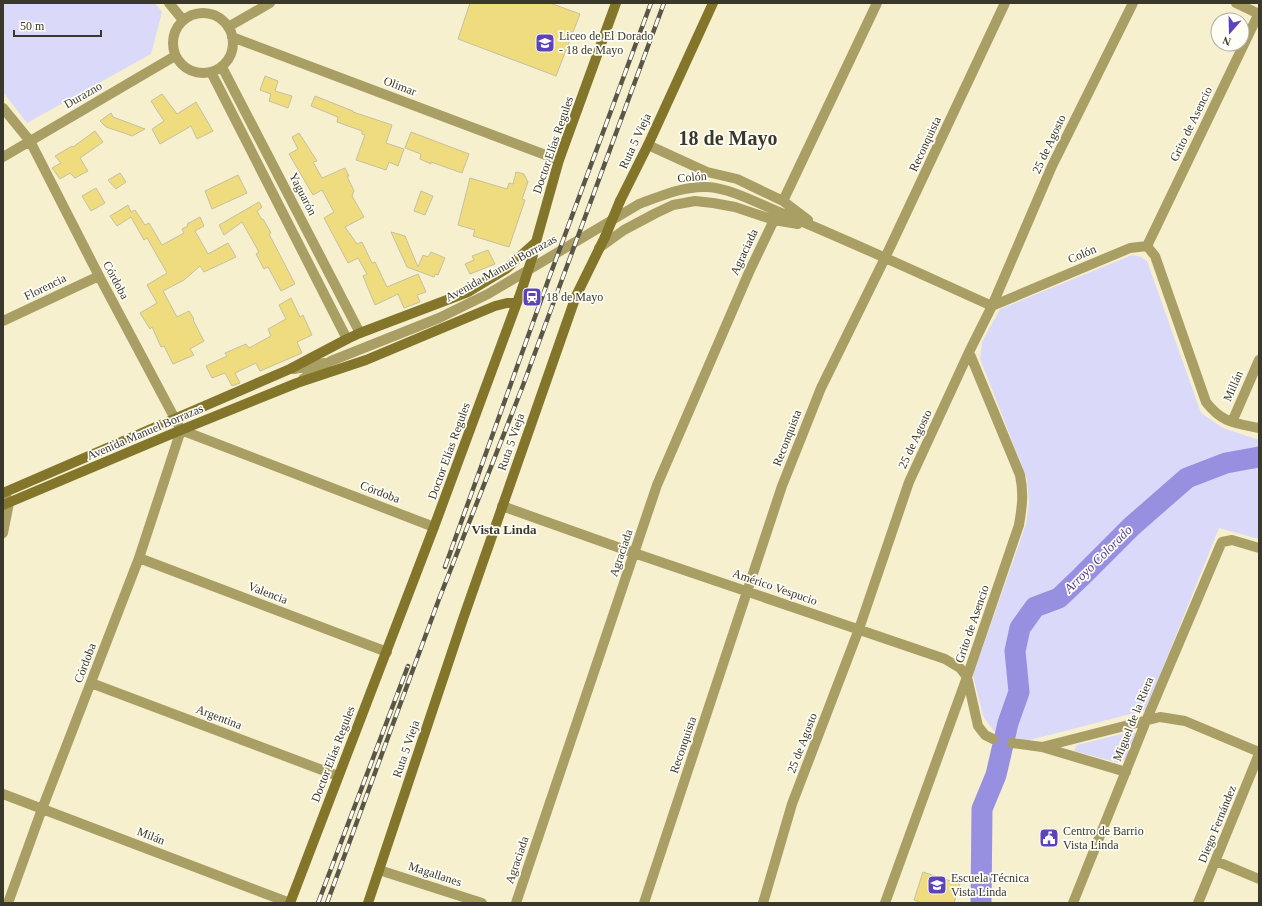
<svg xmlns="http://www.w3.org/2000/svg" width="1262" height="906" font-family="'Times New Roman',serif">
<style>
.green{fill:#dbd9fa}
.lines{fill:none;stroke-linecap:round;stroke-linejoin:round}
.river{stroke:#978fdf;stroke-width:21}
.building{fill:#eedc7e;stroke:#c6c0a1}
.street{stroke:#a99e63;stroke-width:10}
.secondary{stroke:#83762a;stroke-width:10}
.rail-casing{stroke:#5a5747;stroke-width:4.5}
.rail{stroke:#fefdf6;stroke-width:3;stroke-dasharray:9;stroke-linecap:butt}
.secondary-bridge{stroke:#83762a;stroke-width:10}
.labels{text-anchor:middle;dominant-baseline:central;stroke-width:3.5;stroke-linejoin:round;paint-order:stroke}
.poi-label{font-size:12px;fill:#3a382b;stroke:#fefdf6;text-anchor:start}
.street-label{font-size:12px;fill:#3a382b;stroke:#fefdf6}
.neighbourhood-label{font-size:13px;font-weight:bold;fill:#3a382b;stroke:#fefdf6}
.water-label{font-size:13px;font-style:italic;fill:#4e3b99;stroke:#fefdf6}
.town-label{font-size:20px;font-weight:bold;fill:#3a382b;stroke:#fefdf6}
</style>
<rect width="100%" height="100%" fill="#f6f0cf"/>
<path class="green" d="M3 3H155L162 12 151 54 27 123 3 92Z
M1132 255 1141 257 1147 261 1201 413 1223 428 1259 440V539L1219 528 1146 710 1026 741 993 730 983 716 973 675 1026 524 1029 503 1027 479 980 359 982 342 1000 309Z
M1133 731 1136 734 1125 760 1119 763 1074 751 1077 745Z"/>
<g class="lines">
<path class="river" d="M981 903 982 809 996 775 1008 723 1019 692 1015 651 1020 628 1035 607 1059 598 1082 576 1132 526 1187 478 1226 463 1259 457"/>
</g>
<path class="building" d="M470 3H550L580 14 556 76 458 39Z
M265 76 278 81 275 91 292 96 288 108 269 101 271 94 260 90Z
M162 94 177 114 196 102 213 131 197 139 191 126 160 144 152 129 164 121 151 101Z
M315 96 353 111V112L392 125 386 143 404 149 398 166 389 162 386 170 356 160 365 135 362 134V131L337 122 338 117 311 106Z
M111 113 113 117 145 129 132 136 124 133 106 127 100 121Z
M95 131 103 142 80 158 88 171 75 178 70 173 60 179 52 168 61 163 55 156 72 146 73 147Z
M411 132 469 154 462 173 431 162V164L420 159 421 154 405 148Z
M299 133 317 161 313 162 322 178 345 168 349 176H347L354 191 352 196 364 217 345 227 357 244 362 242 372 263 375 262 387 287 418 274 426 292 417 295 420 302 404 308 398 294 375 305 363 276 367 274 358 258 348 263 324 218 334 212 322 190 313 195 289 154 298 149 292 137Z
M516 172 524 174 528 182 522 199 525 200 509 247 473 236 475 230 458 225 470 178 507 189 509 183 513 184Z
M120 173 126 182 116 189 108 180Z
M238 175 247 193 212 209 205 191Z
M96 188 105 203 91 211 82 196Z
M421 191 433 196 425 215 414 211Z
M259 202 262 207 257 211 262 220 263 219 271 233 269 234 295 284 281 291 268 267 264 269 256 254 259 252 242 222 224 235 219 225Z
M128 205 131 212 135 210 145 225 149 223 162 245 184 233 182 229 188 226 187 224 200 217 204 226 195 231 208 254 228 243 236 257 204 272 200 266 184 280 163 291 177 317 189 311 194 319 193 320 204 341 190 349 194 355 173 364 164 346 161 347 152 327 150 329 140 313 157 303 147 285 167 273 147 238 144 240 131 217 117 226 110 216Z
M391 232 405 236 418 267 423 255 428 257 431 252 445 258 438 275 435 274 434 277 407 267Z
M488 250 495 264 470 274 465 264 474 260 472 256Z
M291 298 300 317 303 315 312 335 297 342 302 353 260 371 256 363 235 373 240 383 232 386 225 373 212 378 206 366 227 356 225 353 246 344 249 348 271 336 268 329 286 319 279 305Z
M923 872 960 884 954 903H922L914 900Z"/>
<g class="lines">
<path class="street" d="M169 3 183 20
M1236 3 1259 14
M173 43a30 30 0 1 1 60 0a30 30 0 1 1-60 0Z
M228 27 270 3
M232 37 559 160
M222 67 360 333
M211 72 347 339
M3 108 30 141 99 276 181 430 139 558 42 809 8 903
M648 145 707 172 737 179 783 201 808 220
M3 157 175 56
M783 201 877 3
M1147 246 1259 13
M1147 246 1155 256 1206 402C1222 423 1235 423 1259 428
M599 248 624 230 656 213 673 205 695 201 713 203 735 207 774 220 798 224
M3 321 99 276
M294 369 325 363
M303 379 331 361 439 318 488 294 639 204C661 196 683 186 707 187 731 188 761 205 784 214 854 243 923 275 992 306L1130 248 1147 246
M1232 422 1259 360
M181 430 434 527
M502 506 634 553 945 659 960 668 967 677 978 726 985 735 993 739
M3 533 9 503 6 496
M139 558 387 652
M91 683 338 776
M1012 743 1042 747 1126 772
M1042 747 1160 717 1185 721 1259 752
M3 794 290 903
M1216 861 1259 879
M379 870 482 903
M516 903 657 485 750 270 774 220
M644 903 782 486 821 388 885 258 1005 3
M763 903 792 804 859 629 909 482 969 352 992 306 1052 166 1133 3
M885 903 967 677 1019 525C1022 507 1024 494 1020 475L969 352
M1073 903 1146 721 1220 546 1222 542 1232 540 1259 548
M1198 903 1259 754"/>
<path class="secondary" d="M620 201 648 145 713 3
M534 249 559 160 616 3
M3 493 290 369 347 339 360 333 468 292 506 269 535 243
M3 505 181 430 297 383 366 360 495 306 507 303H516
M290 903 434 527 522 289
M368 903 463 619 576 296 605 237"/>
<g class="rail-casing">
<path id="rail" d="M445 567 549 278 651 3
M318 903 408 666
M327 903 439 599 522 388 664 3"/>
</g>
<use href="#rail" class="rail"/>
<path class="secondary-bridge" d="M605 237 620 201
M522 289 533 255"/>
</g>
<defs>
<g id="school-square" transform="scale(1)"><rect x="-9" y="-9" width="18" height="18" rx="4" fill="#5d43bb" stroke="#fefdf6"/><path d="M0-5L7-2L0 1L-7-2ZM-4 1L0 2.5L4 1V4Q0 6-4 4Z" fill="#fff"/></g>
<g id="station-square" transform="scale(1)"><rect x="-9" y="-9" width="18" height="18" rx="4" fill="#5d43bb" stroke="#fefdf6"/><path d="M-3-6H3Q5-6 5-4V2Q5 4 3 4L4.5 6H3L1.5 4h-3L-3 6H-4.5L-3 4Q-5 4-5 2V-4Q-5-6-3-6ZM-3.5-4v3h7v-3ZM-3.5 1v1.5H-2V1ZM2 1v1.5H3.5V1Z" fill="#fff"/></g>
<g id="civic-square" transform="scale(1)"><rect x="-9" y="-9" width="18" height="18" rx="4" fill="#5d43bb" stroke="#fefdf6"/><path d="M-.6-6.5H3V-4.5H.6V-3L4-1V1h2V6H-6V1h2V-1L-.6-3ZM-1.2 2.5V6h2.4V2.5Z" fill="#fff"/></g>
</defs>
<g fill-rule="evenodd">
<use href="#school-square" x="545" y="43"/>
<use href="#station-square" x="532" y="297"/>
<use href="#civic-square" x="1049" y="838"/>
<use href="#school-square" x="937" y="885"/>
</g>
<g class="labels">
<g class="poi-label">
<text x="559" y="36">Liceo de El Dorado<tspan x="559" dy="14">- 18 de Mayo</tspan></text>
<text x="546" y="297">18 de Mayo</text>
<text x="1063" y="831">Centro de Barrio<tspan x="1063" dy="14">Vista Linda</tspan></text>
<text x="951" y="878">Escuela Técnica<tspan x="951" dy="14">Vista Linda</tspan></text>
</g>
<g class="street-label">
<text transform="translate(400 86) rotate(21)">Olimar</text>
<text transform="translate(83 95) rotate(-30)">Durazno</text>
<text transform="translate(1191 124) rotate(-64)">Grito de Asencio</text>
<text transform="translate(635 141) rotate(-65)">Ruta 5 Vieja</text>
<text transform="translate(925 144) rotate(-65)">Reconquista</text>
<text transform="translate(1049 144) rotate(-65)">25 de Agosto</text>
<text transform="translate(553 145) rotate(-71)">Doctor Elías Regules</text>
<text transform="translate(692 177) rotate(-5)">Colón</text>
<text transform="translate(303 194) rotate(63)">Yaguarón</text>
<text transform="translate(744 252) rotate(-65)">Agraciada</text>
<text transform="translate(1082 254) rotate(-23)">Colón</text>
<text transform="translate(501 268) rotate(-29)">Avenida Manuel Borrazas</text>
<text transform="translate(116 280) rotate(62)">Córdoba</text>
<text transform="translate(45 287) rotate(-26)">Florencia</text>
<text transform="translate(1233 386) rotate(-66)">Millán</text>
<text transform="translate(145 432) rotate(-23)">Avenida Manuel Borrazas</text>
<text transform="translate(787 438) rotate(-69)">Reconquista</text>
<text transform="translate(915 439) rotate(-65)">25 de Agosto</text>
<text transform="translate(511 442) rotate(-71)">Ruta 5 Vieja</text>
<text transform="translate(449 451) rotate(-70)">Doctor Elías Regules</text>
<text transform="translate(380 492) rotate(21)">Córdoba</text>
<text transform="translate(621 553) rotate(-71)">Agraciada</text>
<text transform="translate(775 587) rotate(19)">Américo Vespucio</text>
<text transform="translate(268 593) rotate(21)">Valencia</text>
<text transform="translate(972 624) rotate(-71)">Grito de Asencio</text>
<text transform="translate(85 663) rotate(-69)">Córdoba</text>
<text transform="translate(219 717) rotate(21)">Argentina</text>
<text transform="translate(1133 719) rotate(-68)">Miguel de la Riera</text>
<text transform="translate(802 743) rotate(-69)">25 de Agosto</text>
<text transform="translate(683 745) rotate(-71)">Reconquista</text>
<text transform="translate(406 749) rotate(-71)">Ruta 5 Vieja</text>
<text transform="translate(333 754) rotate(-69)">Doctor Elías Regules</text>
<text transform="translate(1217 824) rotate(-68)">Diego Fernández</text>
<text transform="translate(151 836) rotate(21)">Milán</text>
<text transform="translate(517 860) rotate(-71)">Agraciada</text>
<text transform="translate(435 874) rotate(18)">Magallanes</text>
</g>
<g class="neighbourhood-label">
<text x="504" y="529">Vista Linda</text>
</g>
<g class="water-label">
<text transform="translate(1098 559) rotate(-45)">Arroyo Colorado</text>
</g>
<g class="town-label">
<text x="728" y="138">18 de Mayo</text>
</g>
</g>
<rect width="1262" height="906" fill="none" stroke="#3a382b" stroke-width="8"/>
<g transform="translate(1230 32) rotate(200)"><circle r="19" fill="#fefdf6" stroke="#b0aea5"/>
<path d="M0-3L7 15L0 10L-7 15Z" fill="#5d43bb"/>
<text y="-6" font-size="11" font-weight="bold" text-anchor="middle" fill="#3a382b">N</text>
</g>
<path d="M14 30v6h87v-6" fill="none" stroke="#3a382b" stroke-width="2"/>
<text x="20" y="30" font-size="12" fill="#3a382b" stroke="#fefdf6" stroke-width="3" paint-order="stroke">50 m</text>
</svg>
